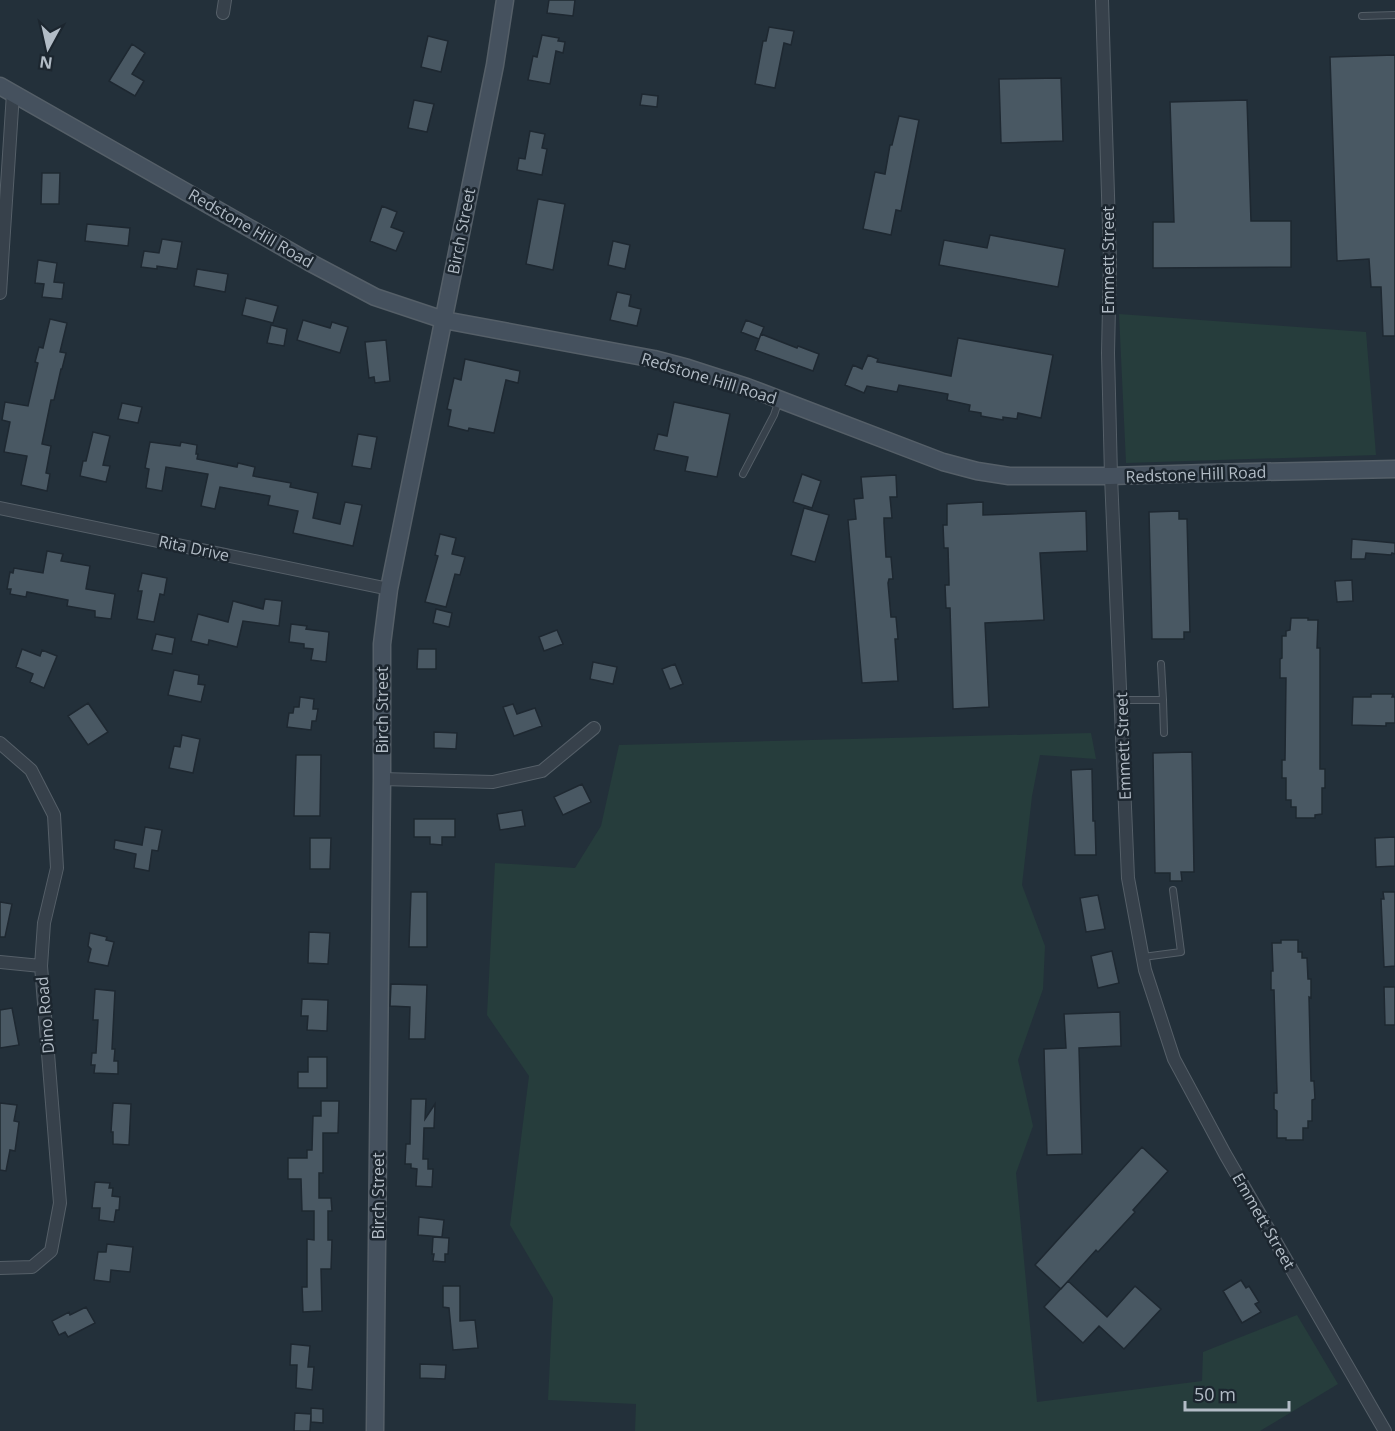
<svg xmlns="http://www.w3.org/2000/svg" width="1395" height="1431" font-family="'Open Sans',sans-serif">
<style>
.green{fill:#263d3c}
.building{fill:#495863;stroke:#1e2831;stroke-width:1.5}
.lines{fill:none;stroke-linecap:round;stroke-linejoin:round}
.lane-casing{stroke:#555f68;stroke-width:8}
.street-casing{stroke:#555f68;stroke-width:14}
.secondary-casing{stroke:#555f68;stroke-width:19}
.lane{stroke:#37414b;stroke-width:6}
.street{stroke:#37414b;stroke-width:12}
.secondary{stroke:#45515e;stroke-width:16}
.labels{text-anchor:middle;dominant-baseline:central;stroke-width:5;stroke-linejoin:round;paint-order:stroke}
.street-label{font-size:16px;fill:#b2bcc6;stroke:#1c262f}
</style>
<rect width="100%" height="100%" fill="#23303a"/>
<path class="green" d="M1119 314 1366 332 1376 455 1126 463Z
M1091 733 1096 759 1040 755 1032 796 1022 885 1045 946 1043 989 1018 1060 1033 1126 1016 1173 1037 1402 1202 1381 1203 1352 1297 1315 1338 1384 1260 1431H635L636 1404 548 1400 553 1298 510 1225 529 1076 487 1015 495 863 575 868 601 826 619 745Z"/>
<path class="building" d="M549 0H575L573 16 547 13Z
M769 27 794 31 791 45 784 43 775 88 755 84 763 41H766Z
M542 35 559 38 558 41 565 42 563 53 556 51 550 84 528 80 533 56 537 57Z
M428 36 448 41 441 72 421 67Z
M132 44 145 53 132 74 144 81 135 96 109 81Z
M1395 55V336H1383L1381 287H1371L1369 259 1337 261 1330 57Z
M1061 78 1063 141 1001 143 999 79Z
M642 94 658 96 657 107 640 105Z
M414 100 434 104 427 132 408 128Z
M1247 100 1251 221H1291V267L1153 268V222H1174L1170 102Z
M899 116 919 120 901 211 896 210 891 235 863 229 875 172 885 174 890 145H892Z
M530 131 545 134 542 148 547 149 542 175 517 170 519 158 525 159Z
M42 173H60L59 204H41Z
M538 199 565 204 553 270 526 264Z
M382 206 397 212 391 227 404 232 396 251 370 241Z
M87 224 130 228 128 246 85 241Z
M990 235 1065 249 1058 287 939 265 944 240 987 248Z
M162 239 182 242 177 269 157 266V269L141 267 144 251 159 253Z
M613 241 630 245 625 269 608 265Z
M38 260 57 263 54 282 64 283 62 299 42 297 44 284 35 283Z
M197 269 228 274 225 292 194 286Z
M617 292 631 295 629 306 641 309 637 326 610 320Z
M246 298 278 306 273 323 242 315Z
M50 319 67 323 60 352 66 353 62 369H61L54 400H51L42 444 51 446 46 473 50 474 47 491 21 485 27 456 4 452 10 422 2 420 5 402 28 406 38 363 35 362 39 347 43 348Z
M303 320 330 328 332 322 348 327 340 353 297 340Z
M746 320 764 327 759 339 741 332Z
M271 325 287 329 284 346 267 343Z
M761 334 797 348 798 346 819 354 813 371 755 350Z
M958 338 1053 355 1041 418 1018 413 1017 419 1003 417V420L981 416V413L969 411 970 405 947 400 948 394 899 385 897 392 867 386 864 393 845 385 853 365 862 369 868 355 878 359 877 362 951 376Z
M386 340 390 381 375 383 374 377 369 378 365 342Z
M465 359 520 371 518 383 506 380 494 433 469 428 468 431 448 426 451 410 447 409 454 378 461 380Z
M674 402 730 414 717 477 685 471 688 457 654 450 658 434 667 436Z
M122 403 142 407 138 423 118 419Z
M93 432 110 436 103 465 110 466 106 482 80 476 83 461H86Z
M358 434 377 437 371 469 352 466Z
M150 442 180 446 181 442 197 445 196 454H198L197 459 237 467 238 463 255 467 253 476 291 483 290 487 318 493 313 518 340 524 345 502 362 505 353 546 293 533 298 511 268 505 270 496 220 487 215 509 201 506 208 474 166 467 162 491 146 488 149 469 145 468Z
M802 474 821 481 812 508 793 502Z
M896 475 897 497H890L892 518H884V523L886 557H891L893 579H889L888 583 891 617H896L898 639H895L898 681 862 683 848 520 856 519 854 499 863 498 861 477Z
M983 502V515L1086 511 1087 551 1040 553 1044 620 985 623 989 707 953 709 950 608H946L945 585H949V581L948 548H944L943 525H947V504Z
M804 508 829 515 815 562 791 555Z
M1179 511V519H1187L1190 632H1184V639H1152L1149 512Z
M440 534 456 538 452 554 465 557 460 575 455 574 446 607 425 602 438 556 435 555Z
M1352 539 1395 543V554L1392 553 1391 555 1366 553 1365 559H1351Z
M47 551 63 554 61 561 90 566 86 589 115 594 111 619 95 617V611L67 606 68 600 27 592 26 597 10 594 11 589H7L10 572 13 573 14 568 43 573Z
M142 573 167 578 164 595 160 594 154 622 137 619 142 591H138Z
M1352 580 1353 601 1337 602 1335 581Z
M265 599 282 601 279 626 243 621 237 647 209 640 208 645 191 641 198 614 228 622 233 601 263 609Z
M436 609 452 613 449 627 433 623Z
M1291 618H1308V620H1318L1317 648H1320V769H1325V788H1322V814L1315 815V818H1296V807H1291V800H1286V778H1282V760H1285L1286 678H1280V659L1282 658V636H1286V631L1290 630Z
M291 624 307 626 306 629 329 632 326 662 311 660 313 649 304 648V644L289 642Z
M557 630 563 644 544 651 539 637Z
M156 634 175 638 172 654 152 650Z
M22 649 40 656 42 650 57 656 44 688 30 682 33 674 16 667Z
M418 649H436V669H417Z
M593 662 617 667 613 684 590 679Z
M675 664 683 684 670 689 662 669Z
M174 670 199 675 198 684 205 685 201 702 168 695Z
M1371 694H1393L1392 697H1395V723H1386V726L1352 725 1353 697H1371Z
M300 697 314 699 313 709H318L316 721H312L311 730 287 727 289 713H293L294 707H299Z
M88 703 108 732 88 745 68 716Z
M513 704 517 714 535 708 542 726 514 736 503 707Z
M434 732 457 733 456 749 434 748Z
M182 735 200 739 193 773 169 768 174 746 180 747Z
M1192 752 1194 872H1181L1182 881H1170V873H1155L1153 753Z
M296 755H321L320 816H294Z
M1092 769 1093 821H1095L1096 855H1075L1071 770Z
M582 784 591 802 563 815 554 797Z
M522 810 525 826 500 830 497 814Z
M414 819H455V837H442V845L430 844V837H414Z
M145 827 162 830 158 851 152 850 149 871 134 868 136 854 114 849 115 840 142 845Z
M1395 837V866L1376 867 1375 838Z
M310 838H331L330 869H310Z
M411 892H427V947H409Z
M1383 892H1395V966L1384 967 1381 899H1384Z
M1098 895 1105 929 1086 932 1080 898Z
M0 902 12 904 5 937H0Z
M309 932 330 933 328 964 308 963Z
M90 933 107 937 106 940 114 942 108 966 88 962 91 949 88 946Z
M1281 940H1298V952H1302V958H1307L1308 979H1311V998L1309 997 1311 1081H1314L1315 1099 1312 1100V1121H1308V1128H1303V1140H1286V1138H1277V1111L1274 1109V1093H1277L1274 990H1271V971H1273L1272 943H1281Z
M1112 951 1119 983 1098 988 1091 956Z
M391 984 427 985 425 1039H409L410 1007 390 1006Z
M1384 987H1395V1025H1385Z
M95 989 115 991 112 1049H115L114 1061H118V1074L94 1073 95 1065H91L92 1053H96L98 1020H93Z
M302 999 328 1000 327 1031 307 1030 308 1016H301Z
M12 1008 19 1045 0 1048V1010Z
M1120 1012 1121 1046 1079 1048 1082 1154 1047 1155 1044 1049 1066 1048 1064 1014Z
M308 1057H327V1088H298V1072H308Z
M411 1099H426L425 1119 435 1104 434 1128H424L423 1159H428V1169H433L432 1187 416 1186 417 1169 411 1168V1164H405L406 1144H410Z
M321 1101H339L338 1133H323V1173H319V1198H331L332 1211H328V1240H332L331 1269H321L322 1311 303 1312 302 1287H307V1239L314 1240V1211H302L301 1179H288V1158H307V1150H312L313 1116H321Z
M0 1103 17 1105 14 1121 19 1122 15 1151 10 1150 6 1171 0 1170Z
M113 1103 131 1104 129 1145 113 1144V1132H111Z
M1142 1147 1168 1171 1133 1210 1135 1212 1098 1252 1096 1250 1061 1289 1035 1265Z
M95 1182 110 1183 109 1188H113L112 1196 120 1197 119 1210H116L114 1222 99 1220 100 1208H92Z
M419 1217 444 1220 442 1237 418 1235Z
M433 1237 449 1238 448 1254H445V1262L433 1261 434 1254H432Z
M107 1244 133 1247 130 1272 111 1270 110 1282 94 1280 98 1252H106Z
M1241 1280 1246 1288 1249 1286 1259 1302 1255 1304 1261 1312 1242 1323 1223 1291Z
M1068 1281 1107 1317 1135 1286 1161 1309 1124 1349 1099 1326 1083 1343 1044 1307Z
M443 1286H460V1321L475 1320 478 1348 453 1350 449 1308 443 1307Z
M86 1307 95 1323 68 1337 65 1332 59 1335 52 1321 69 1312 70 1315Z
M291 1344 310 1346 308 1367H314L312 1390 296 1388 297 1365H290Z
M420 1364 446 1365 445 1379 420 1378Z
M311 1408 323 1409V1423L311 1422Z
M295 1413 311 1414 310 1431H294Z"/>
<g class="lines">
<g class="lane-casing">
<path id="lane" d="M1362 16 1395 15
M743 474 774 415 779 400
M1121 700H1163L1161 664
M1163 700 1164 733
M1143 957 1181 952 1173 890"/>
</g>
<g class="street-casing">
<path id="street" d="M1102 0 1110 260 1108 353 1111 476 1128 878 1145 970 1174 1059 1225 1154 1385 1431
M223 13 225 0
M0 293 13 93
M0 508 389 589
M0 743 31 770 54 815 57 868 44 923 41 966 60 1203 51 1251 32 1267 0 1268
M382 779 493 782 542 771 594 728
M0 962 41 966"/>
</g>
<g class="secondary-casing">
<path id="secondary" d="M0 86 309 262 375 297 444 320 654 359 688 368 747 387 943 462 977 471 1009 476H1111L1207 473 1395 469
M375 1431 382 779V644L389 589 495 65 505 0"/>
</g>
<use href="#lane" class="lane"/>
<use href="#street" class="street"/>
<use href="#secondary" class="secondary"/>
</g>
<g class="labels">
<g class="street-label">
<text transform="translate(251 228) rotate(30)">Redstone Hill Road</text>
<text transform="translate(461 231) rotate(-79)">Birch Street</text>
<text transform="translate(1108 260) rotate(-90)">Emmett Street</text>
<text transform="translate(709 378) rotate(17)">Redstone Hill Road</text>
<text transform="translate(1196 474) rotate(-2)">Redstone Hill Road</text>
<text transform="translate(194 548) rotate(12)">Rita Drive</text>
<text transform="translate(382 710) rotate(-90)">Birch Street</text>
<text transform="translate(1123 746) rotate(-92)">Emmett Street</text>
<text transform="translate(45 1015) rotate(-95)">Dino Road</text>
<text transform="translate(378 1196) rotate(-90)">Birch Street</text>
<text transform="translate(1264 1221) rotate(60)">Emmett Street</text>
</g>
</g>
<g transform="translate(48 48) rotate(188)" stroke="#1c262f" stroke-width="4.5" paint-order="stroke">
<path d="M0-4.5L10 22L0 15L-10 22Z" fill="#b2bcc6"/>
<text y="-9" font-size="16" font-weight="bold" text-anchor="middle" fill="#b2bcc6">N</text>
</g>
<path d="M1185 1401v9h104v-9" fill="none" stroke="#b2bcc6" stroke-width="3"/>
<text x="1194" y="1401" font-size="18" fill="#b2bcc6" stroke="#1c262f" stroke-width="4.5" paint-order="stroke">50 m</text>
</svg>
